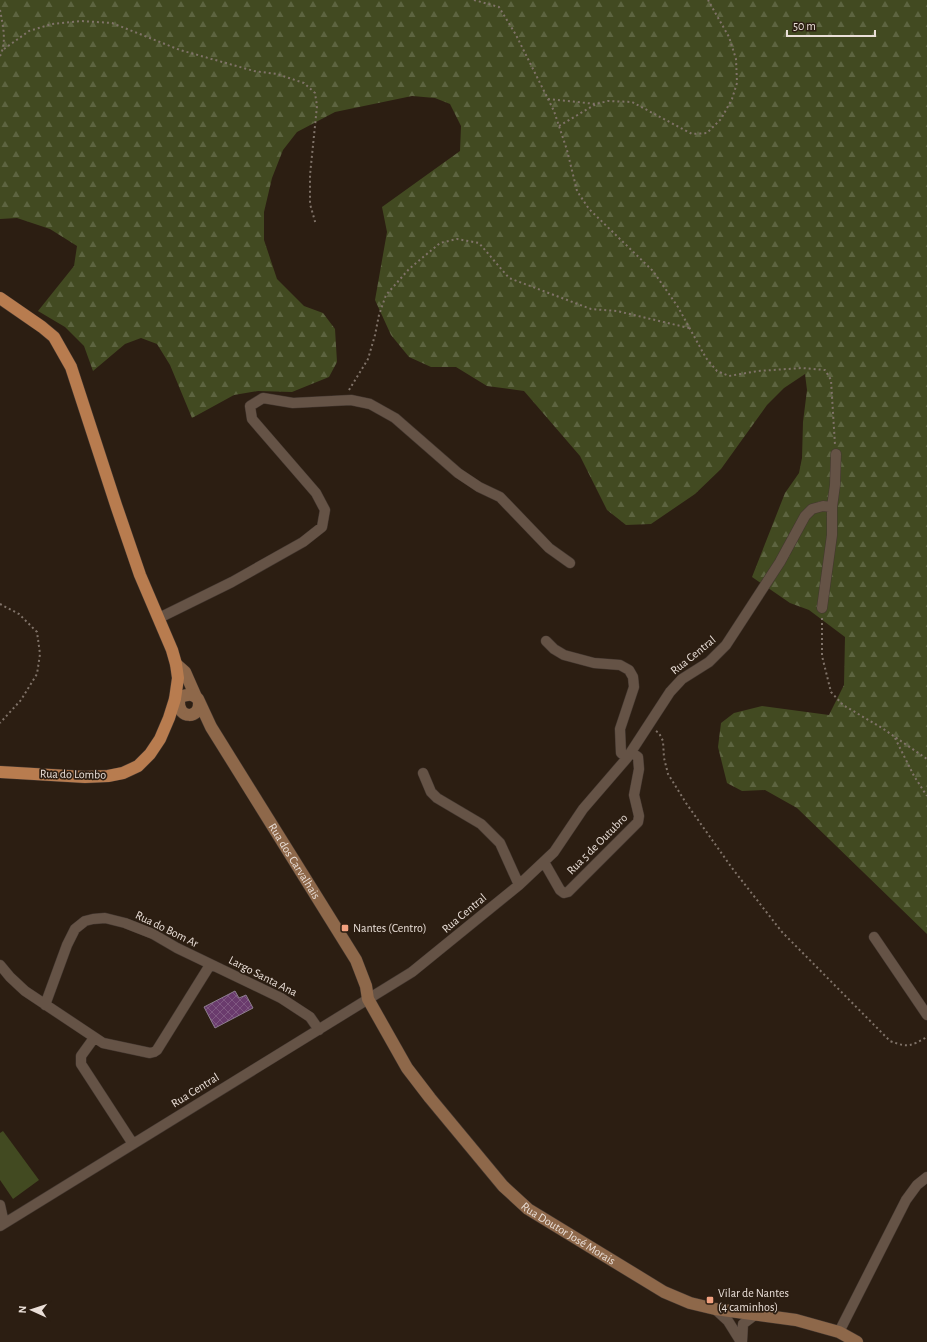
<svg xmlns="http://www.w3.org/2000/svg" width="927" height="1342" font-family="'Alegreya Sans',sans-serif">
<style>
.forest{fill:url(#forest-firs)}
.pitch{fill:#424a21}
.building{fill:url(#building-cross-hatch);stroke:#8d7e8e}
.lines{fill:none;stroke-linecap:round;stroke-linejoin:round}
.street-casing{stroke:#433730;stroke-width:11}
.secondary-casing{stroke:#433730;stroke-width:13}
.primary-casing{stroke:#433730;stroke-width:13}
.path{stroke:#807369;stroke-width:2;stroke-dasharray:2 3;stroke-linecap:butt}
.street{stroke:#655346;stroke-width:10}
.secondary{stroke:#8e684a;stroke-width:12}
.primary{stroke:#b87c4f;stroke-width:12}
.poi-dot{fill:#f2a07f;stroke:#2c1e12;stroke-width:1.5}
.labels{text-anchor:middle;dominant-baseline:central;stroke-width:3.5;stroke-linejoin:round;paint-order:stroke}
.street-label{font-size:12px;fill:#eadfd8;stroke:#2c1e12}
.poi-label{font-size:12px;fill:#eadfd8;stroke:#2c1e12;text-anchor:start}
</style>
<defs>
<pattern id="forest-firs" width="22" height="20" patternUnits="userSpaceOnUse"><rect width="22" height="20" fill="#424a21"/><path d="M5 1l3.5 6h-7zM16 11l3.5 6h-7z" fill="#5d6440"/></pattern>
<pattern id="building-cross-hatch" width="8" height="8" patternUnits="userSpaceOnUse"><rect width="8" height="8" fill="#6a3b6d"/><path d="M0 0l8 8M0 8l8-8" fill="none" stroke="#7f5781"/></pattern>
</defs>
<rect width="100%" height="100%" fill="#2c1e12"/>
<path class="forest" d="M0 0H927V934L797 808 765 790 742 791 727 783 718 747 721 723 734 713 762 706 829 715 844 685 845 637 809 610 790 603 752 577 785 493 799 473 802 458 803 422 807 390 805 374 784 388 767 405 721 469 695 494 651 524 626 525 607 510 580 456 524 391 487 386 456 367H431L409 357 391 335 375 300 387 232 382 207 460 151 461 126 450 104 435 98 412 96 335 112 297 132 283 150 272 178 264 212V240L277 279 304 306 323 313 335 329 337 362 329 377 292 392 258 391 234 395 192 418 170 365 157 344 141 338 125 344 93 371 84 346 65 327 38 311 74 266 77 246 50 229 17 218 0 219Z"/>
<path class="pitch" d="M3 1131 39 1180 13 1199 0 1180V1133Z"/>
<path class="building" d="M235 991 239 998 246 995 253 1008 215 1028 204 1007Z"/>
<g class="lines">
<g class="street-casing">
<path id="street" d="M822 608 832 535V507L835 485 836 454
M159 618 232 582 303 542 322 527 325 510 316 493 252 419 250 406 263 398 293 403 351 400 370 404 395 418 458 473 479 487 500 497 549 548 570 563
M546 641 554 649 564 655 594 663 620 665 629 670 633 677 634 687 620 729 621 753 627 758
M423 773 431 792 437 798 481 824 500 843 519 885
M544 862 560 890 564 893 568 892 638 822 639 816 634 795 639 769 638 757 631 752
M874 937 927 1015
M0 965 10 977 25 991 103 1043 150 1053 154 1052 157 1050 210 965
M45 1005 67 945 75 929 85 921 93 919 105 918 125 923 153 934 177 948 281 998 310 1017 319 1030
M94 1038 81 1056V1064L133 1144
M0 1205 4 1223
M0 1226 412 972 519 885 554 852 583 809 627 758 670 692 682 679 709 662 726 645 780 562 805 516 812 509 823 506 832 507
M715 1309 728 1321 741 1342
M839 1332 906 1200 917 1185 927 1177
M742 1342 743 1324 756 1314"/>
</g>
<g class="secondary-casing">
<g id="secondary">
<path d="M176 664 185 672 196 697"/>
<path d="M179 702C178 719 200 719 199 703"/>
<path id="s1" d="M180 709 175 699C184 696 191 691 198 699L211 727 356 960 366 986 368 999 407 1068 430 1098 503 1186 528 1209 664 1292 690 1303 715 1309 796 1320 839 1332 857 1342"/>
</g>
</g>
<g class="primary-casing">
<path id="primary" d="M0 298 42 327 54 337 71 367 116 505 140 575 172 650 176 664 178 678 175 699 169 718 160 739 150 754 138 766 123 773 108 776 85 777 0 772"/>
</g>
<path class="path" d="M474 0 499 7 516 35 554 111 567 150 577 191 589 209 653 271 678 307 706 358 717 371 729 376 758 371 802 368 825 370 831 380 835 445
M0 10C3 26 7 42 0 56
M4 49 29 31 52 24 81 21 112 23 180 50 254 71 277 74 304 83 315 93 317 106 310 175V204L316 225
M548 99 596 104 608 101 632 102 692 134 707 133 721 119 732 99 737 83 736 59 729 37 708 0
M559 126 596 104
M349 390 368 359 375 335 379 315 386 295 409 269 440 243 457 239 479 243 509 278 591 309 617 311 689 328
M0 604 19 614 37 632 40 654 37 674 21 700 0 723
M822 618V656L831 692 843 705 882 728 927 759
M656 731 659 733 663 741 664 758 668 774 686 803 732 868 782 932 890 1041C908 1048 911 1046 927 1037
M895 738 914 776 927 796"/>
<use href="#street" class="street"/>
<use href="#secondary" class="secondary"/>
<use href="#primary" class="primary"/>
</g>
<g class="poi-dot">
<rect x="341" y="924" width="8" height="8" rx="2"/>
<rect x="706" y="1296" width="8" height="8" rx="2"/>
</g>
<g class="labels">
<g class="street-label">
<text transform="translate(693 655) rotate(-39)">Rua Central</text>
<text transform="translate(73 774) rotate(1)">Rua do Lombo</text>
<text transform="translate(597 844) rotate(-45)">Rua 5 de Outubro</text>
<text stroke="none"><textPath href="#s1" startOffset="225">Rua dos Carvalhais</textPath></text>
<text transform="translate(464 913) rotate(-40)">Rua Central</text>
<text transform="translate(167 929) rotate(26)">Rua do Bom Ar</text>
<text transform="translate(263 976) rotate(27)">Largo Santa Ana</text>
<text transform="translate(195 1090) rotate(-32)">Rua Central</text>
<text stroke="none"><textPath href="#s1" startOffset="695">Rua Doutor José Morais</textPath></text>
</g>
<g class="poi-label">
<text x="353" y="928">Nantes (Centro)</text>
<text x="718" y="1293">Vilar de Nantes<tspan x="718" dy="14">(4 caminhos)</tspan></text>
</g>
</g>
<g transform="translate(32 1310) rotate(273)" stroke="#2c1e12" stroke-width="3" paint-order="stroke">
<path d="M0-3L7 15L0 10L-7 15Z" fill="#eadfd8"/>
<text y="-6" font-size="11" font-weight="bold" text-anchor="middle" fill="#eadfd8">N</text>
</g>
<path d="M787 30v6h88v-6" fill="none" stroke="#eadfd8" stroke-width="2"/>
<text x="793" y="30" font-size="12" fill="#eadfd8" stroke="#2c1e12" stroke-width="3" paint-order="stroke">50 m</text>
</svg>
